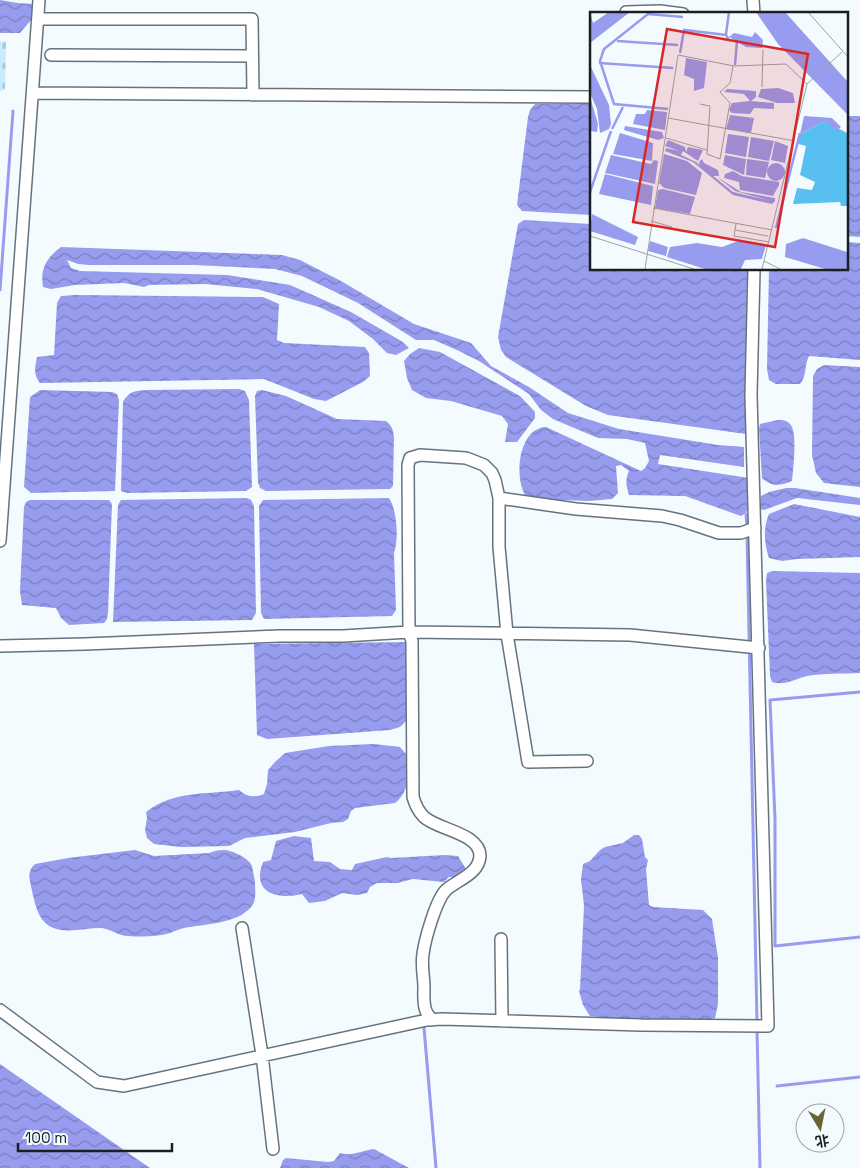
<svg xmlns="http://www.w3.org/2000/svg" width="860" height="1168" font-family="'Space Grotesk','Noto Sans SC',sans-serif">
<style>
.cemetery{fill:url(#cemetery-stones)}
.water{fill:url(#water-waves)}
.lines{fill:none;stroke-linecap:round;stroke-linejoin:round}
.stream{stroke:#979cee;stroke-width:3}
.minor-casing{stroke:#64747c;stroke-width:14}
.minor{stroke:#fff;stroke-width:11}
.inset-river{fill:none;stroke:#979cee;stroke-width:2.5}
.inset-road{fill:none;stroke:#9ca3a7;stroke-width:1}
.view{fill:#d62828;fill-opacity:0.15;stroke:#d62828;stroke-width:2.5}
.inset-edge{fill:none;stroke:#191f22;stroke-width:2.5}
</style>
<defs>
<pattern id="cemetery-stones" width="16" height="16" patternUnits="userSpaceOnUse" patternTransform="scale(1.25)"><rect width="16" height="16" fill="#c9ebfd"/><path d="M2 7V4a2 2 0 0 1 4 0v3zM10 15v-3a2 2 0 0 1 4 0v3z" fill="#acc9d9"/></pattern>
<pattern id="water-waves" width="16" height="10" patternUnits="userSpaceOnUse" patternTransform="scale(1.25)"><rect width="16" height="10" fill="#979cee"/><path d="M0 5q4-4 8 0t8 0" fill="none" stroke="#7a7fc0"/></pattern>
</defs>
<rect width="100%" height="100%" fill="#f4fbff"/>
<path class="cemetery" d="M6 41 5 90 0 91V42Z"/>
<path class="water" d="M0 0 18 3 33 4 32 19 20 33H0Z
M535 104H591V215L522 211 517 205 528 117 530 110Z
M846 116H860V237L846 236Z
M524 220 591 224V269H747L746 434 608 415 586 406 506 357 501 350 498 337 518 224Z
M846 242 860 243V360L809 356C804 366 807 376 800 384H776L769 380 767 369 769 269H846Z
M61 247 282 255 300 260 341 281 414 324 471 343 491 366 529 387 568 413 619 429 718 445 744 447V467L660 455 658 464 749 478C749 491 754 510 741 516L685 496 629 495C626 485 625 480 629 471L621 465 616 466 618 493 612 499 589 501 528 499C513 483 517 428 546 427L641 471 645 468 649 461 645 443 627 439 598 438 553 419 541 410 529 394 479 361 459 351 434 340H416L358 303 302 276 275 269 195 265H89L78 264 67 260 71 268 80 271 227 275 290 285 351 312 403 342 409 348 396 355 387 353 373 339 349 321 319 307 257 289 205 284 149 285 144 287 124 283 75 285 51 289 43 287C40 269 46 258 61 247Z
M76 295 263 297 279 304 277 340 284 343 365 347 369 353 370 376 363 382 326 401 314 399 264 379 40 383C33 375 35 367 37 357L54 355 57 303 61 296Z
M419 348 440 352 520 396 535 412V418L517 442H505L508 424 502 416 451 401 426 398 412 390 407 378 404 361 410 354Z
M824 365 860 367V487L824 483 816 473 812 455 813 376 817 369Z
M239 389 245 391 249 400 252 487 246 491 127 493 121 491 123 402C129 391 135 391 147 390Z
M40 390 112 392 117 394 119 400 115 491 31 493 24 487 30 397Z
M262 390 286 396 337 419 386 421C392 426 393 429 394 437L393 486 390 489 266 491 260 488 258 482 255 396 257 391Z
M778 420C782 420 787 420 790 424 798 432 793 469 792 481 781 486 771 487 762 478L759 429 760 424Z
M786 488H795L860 498V505L797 498 764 510 760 509 761 496 769 492Z
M247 498 251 500 254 506 256 613 252 620 113 622 118 505 121 500Z
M389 498C397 510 399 539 394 553L396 610 392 616 264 619 261 613 259 506 263 500Z
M30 500H109L112 504 108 613 107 619 104 623 69 625 61 618 56 608 22 605 20 591 24 507 26 502Z
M794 504 860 517V557L797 559 782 561 769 558C764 544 763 527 769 514Z
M772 571 860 573V673C843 674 824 673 807 676 795 679 785 686 772 682L770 676 766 581 767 573Z
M407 642 406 721 400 727 390 730 267 739 257 735 254 644Z
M374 744 400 747C402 750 406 753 408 757 413 769 407 795 395 803L355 808 351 811 348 819 343 822 331 823 295 832 245 838 229 846 181 847 154 844 147 838 145 830 147 818 146 812C174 790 206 795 239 790 247 797 254 798 264 794L267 784 268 770 275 762 285 753 329 746Z
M634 835H639L642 839 645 857 648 860 646 869 649 905 653 907 703 910 712 919 718 958V1004L715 1018 704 1021C667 1020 628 1021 590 1016L583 1005 579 991 580 989 584 906 581 879 583 864 590 861 600 850 605 847 623 843Z
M294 836 311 838 314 861 330 862 340 869 352 870 355 864 387 857 391 858 445 855 458 856 466 869 457 877H449L444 882 413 879 397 883H377L370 887 367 893 357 895 342 893 325 901 309 903 302 894C277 900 251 893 263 862L271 860 276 841Z
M135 850 154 856 209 853C214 851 218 850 223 850 232 850 249 858 252 866 253 871 254 877 255 881 255 889 257 901 251 907 237 924 204 924 184 928 179 929 175 931 170 933 157 937 141 937 128 936 118 936 110 928 100 928 85 928 65 934 51 927 38 920 35 904 32 891 30 879 26 873 35 864L68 858Z
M0 1064 150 1168H0Z
M374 1149 409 1168H280L283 1160 286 1158 328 1162 334 1161 340 1153C351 1157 363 1150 374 1149Z"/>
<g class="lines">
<path class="stream" d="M0 290 13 111
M746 514 747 528
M747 534 757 1023
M860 692 770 700 775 819V946L860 937
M424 1028 436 1168
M757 1029 760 1168
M777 1086 860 1077"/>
<g class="minor-casing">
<path id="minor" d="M753 0 754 14
M626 12 660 11 683 14
M38 19H252L253 95
M51 55 252 56
M33 93 591 97
M499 498 576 509 662 516 680 520 719 533H741L755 528
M0 541 39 0
M0 646 85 644 279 636H343L409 632 630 635 759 648
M242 928 262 1055 273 1149
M501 939 502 1021
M0 1010 97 1082 124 1086 427 1020 442 1019 641 1025 768 1026 751 395 754 269
M432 1020C430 1017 427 1014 426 1011 423 1004 424 995 424 988 424 977 421 965 423 954 425 939 436 900 446 890 457 880 479 874 480 856 480 833 438 830 424 817 418 811 415 804 413 797L412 641 409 632 408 465 410 458 420 455 466 458 484 465 492 473 495 480 499 498V547L507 634 528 762 587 761"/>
</g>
<use href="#minor" class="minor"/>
</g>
<g transform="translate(590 12)">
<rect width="258" height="258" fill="#f4fbff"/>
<path d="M235 109 257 121V194H251L250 190 203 192 207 176 222 178 225 170 210 163 216 134 208 132 210 122Z" fill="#57c0f0"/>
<path d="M0 0 3 11 19 0H40L0 31ZM166 0H195L257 69V102L188 32ZM165 20 173 28 172 36 156 35 139 25 144 21 162 25ZM96 46 117 50 114 76 104 79V67L94 63ZM0 53 19 93 21 112 19 117 10 121 7 97 0 81ZM188 76 203 81 205 91H187L168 85 171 77ZM137 77 166 79V85L161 89 184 91V97L164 96 160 102 142 101 139 98 142 91 160 89 154 82 134 80ZM0 85 8 112 7 120 0 119ZM57 98 77 100 75 118 43 112 46 102H55ZM140 103 164 106 161 121 136 117ZM214 104 242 106 251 115 246 119 235 109 210 122ZM35 114 72 120 74 126 68 128 34 118ZM30 121 63 131 62 149 23 142ZM138 122 159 125 156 145 135 141ZM161 125 184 129 179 149 158 145ZM78 128 95 135 96 140 98 135 113 138 108 149 93 139 91 143 106 150 143 180 181 189 145 179 127 165 151 180 185 186V189L182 192 143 183 103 150 75 139 76 136 90 139 75 134ZM185 129 198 134 195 151 181 148ZM74 142 97 149 112 161 106 183 74 176 69 171ZM21 143 61 152 64 148 68 149 65 172 15 161ZM135 143 156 147 154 163 133 153ZM112 147 114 151 128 158 129 164H122L110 154 109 150ZM157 147 179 150 175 166 156 163ZM177 160a9 9 0 1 1 18 0a9 9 0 1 1-18 0ZM143 159 152 164 189 170V173L183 184 150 178 149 170 134 166 135 162ZM15 162 63 174 61 193 9 182ZM73 177 105 185 100 202 65 196 68 178ZM2 202 48 225 45 233 0 219ZM213 226 257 240V257H235L195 245 196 232ZM60 229 78 235 76 244 58 239ZM148 229 176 233 172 247 155 248 151 257H115L77 245 80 235 107 231 132 235Z" fill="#979cee"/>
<path class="inset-river" d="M136 22 139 0M27 29 88 33M90 41 94 18 136 23 139 28M9 51 83 56M145 53 147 29M78 97 24 92 10 49 14 37 58 2 93 5M22 117 33 95M0 180 21 119M186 216 210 121"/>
<path class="inset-road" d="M218 0 258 45M172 75 173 38M110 92 120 94 117 142 130 147 140 91 130 80 140 71 143 54M78 106 205 129M76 126 117 138M63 196 182 218M61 209 82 215M146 212 144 224 179 230M145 218 178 224M0 224 104 257M174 249 190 257M55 257 88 43 144 54 196 52 217 72M172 257 217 72 252 40"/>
<path class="view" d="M77 17 218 42 185 235 43 210Z"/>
<rect width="258" height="258" class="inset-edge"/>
</g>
<g transform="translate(820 1128) rotate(170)"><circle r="24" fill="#f4fbff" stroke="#9ca3a7"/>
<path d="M0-4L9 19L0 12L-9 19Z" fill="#676532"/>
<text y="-8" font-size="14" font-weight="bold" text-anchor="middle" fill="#191f22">北</text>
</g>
<path d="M18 1143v8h154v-8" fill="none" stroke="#191f22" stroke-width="2.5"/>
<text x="25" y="1143" font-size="15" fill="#191f22" stroke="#f4fbff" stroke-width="4" paint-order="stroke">100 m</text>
</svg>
